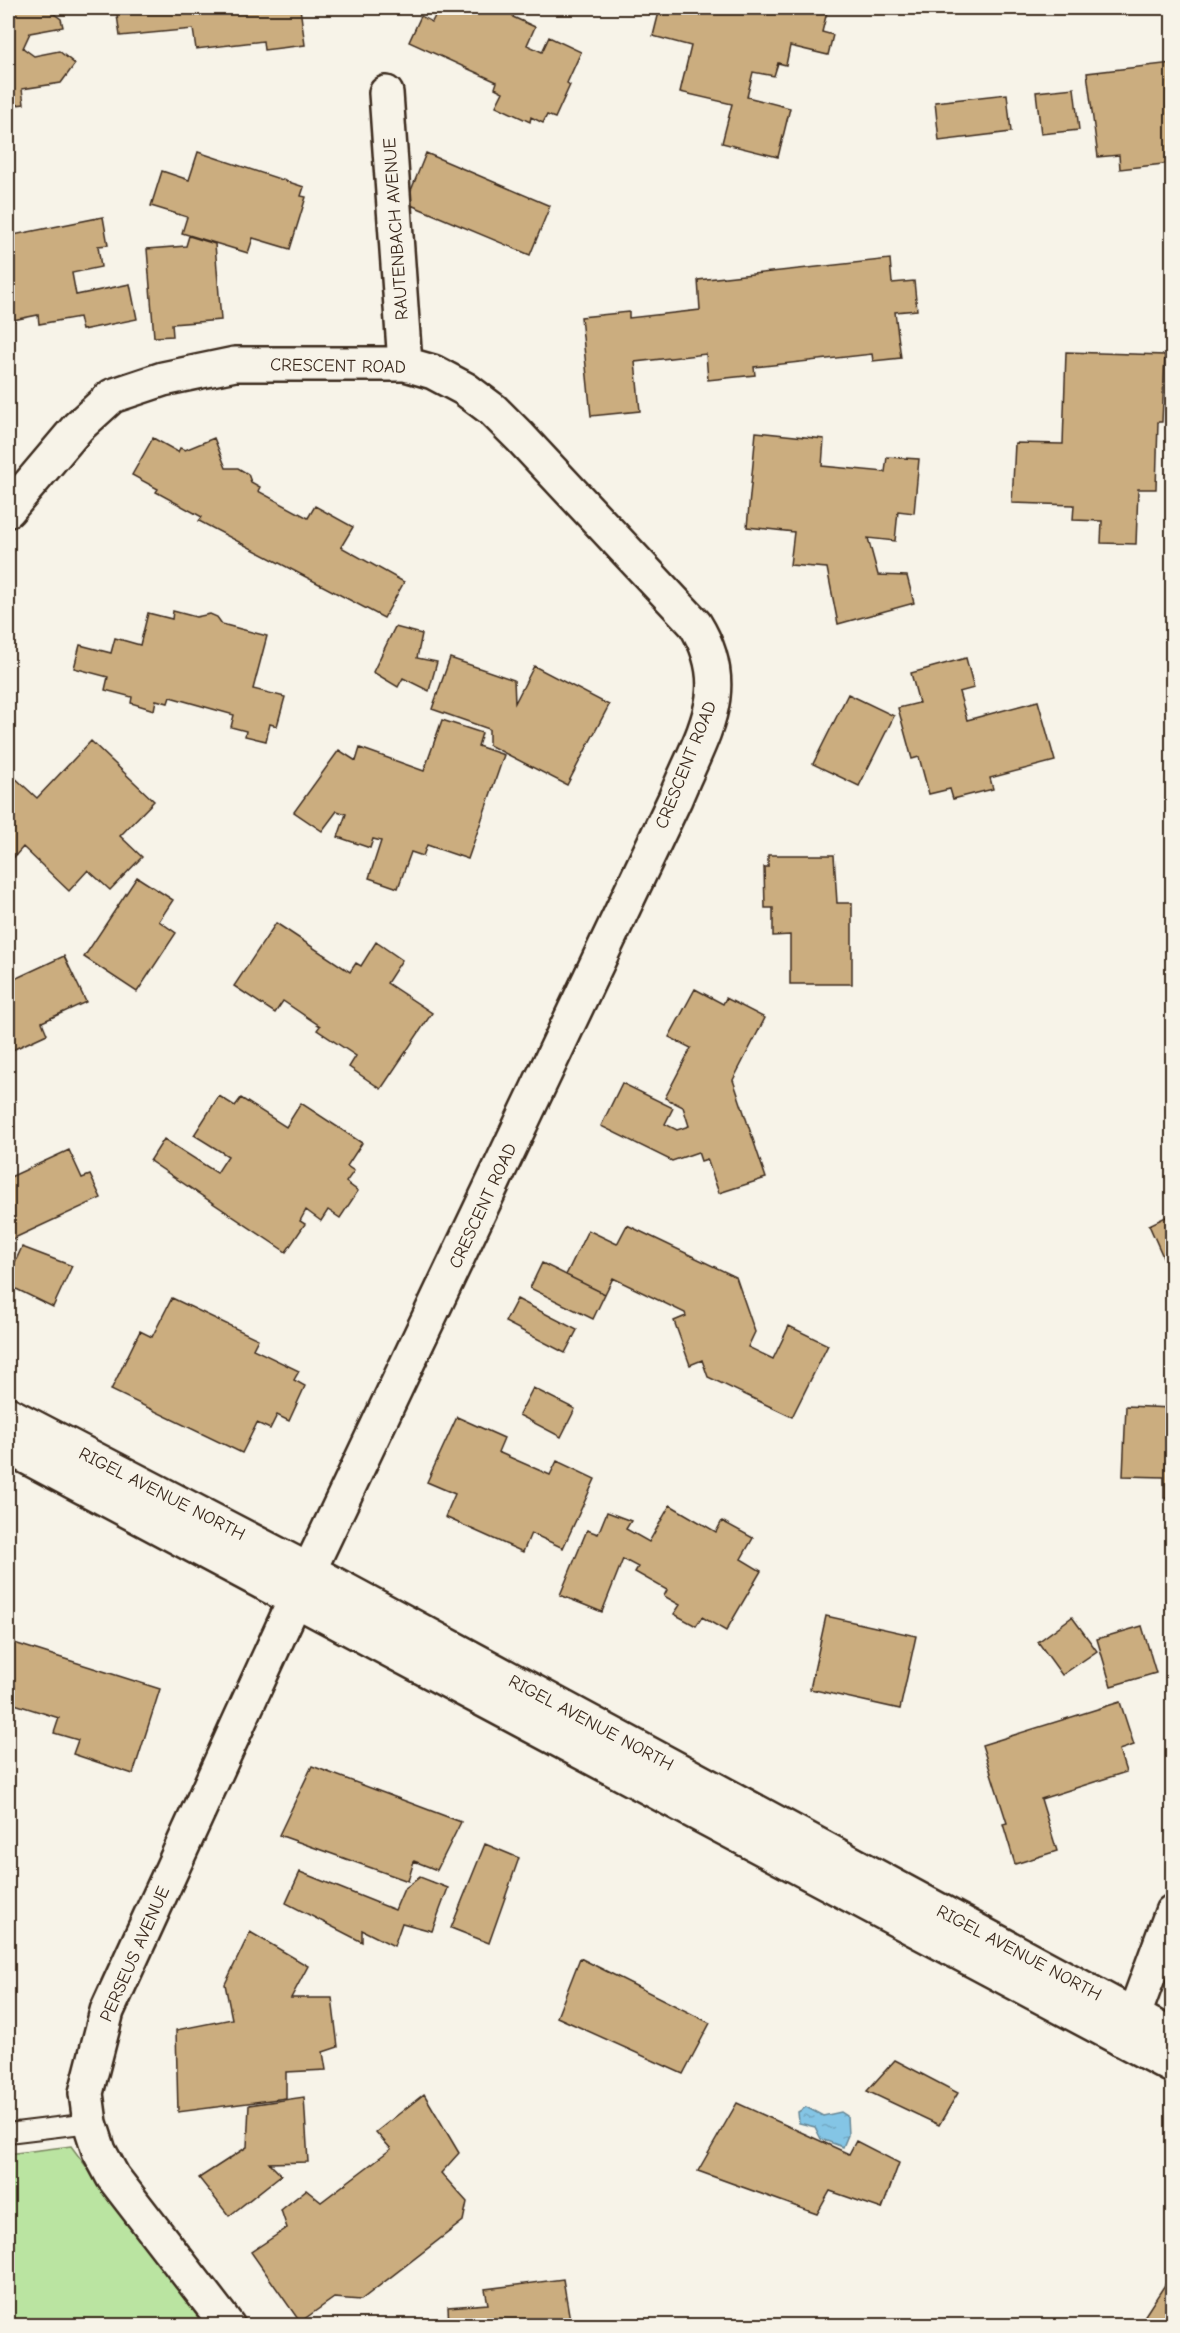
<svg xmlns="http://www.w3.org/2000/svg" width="1180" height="2333" font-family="'Comic Neue',sans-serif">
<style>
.green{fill:#bae4a1;stroke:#7a8760;stroke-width:1.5}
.water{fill:url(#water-ripples);stroke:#678795;stroke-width:1.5}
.building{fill:#cbad7f;stroke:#3b2a1e;stroke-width:1.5}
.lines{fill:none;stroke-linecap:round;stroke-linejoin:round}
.service-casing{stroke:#3b2a1e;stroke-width:22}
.minor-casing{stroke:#3b2a1e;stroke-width:38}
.secondary-casing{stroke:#3b2a1e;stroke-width:38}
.service{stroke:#f7f3e8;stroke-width:18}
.minor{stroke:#f7f3e8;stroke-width:33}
.secondary{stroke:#f7f3e8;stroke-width:33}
.labels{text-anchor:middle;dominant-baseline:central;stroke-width:4.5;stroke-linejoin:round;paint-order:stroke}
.street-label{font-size:18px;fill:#3b2a1e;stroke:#f7f3e8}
</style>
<defs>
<pattern id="water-ripples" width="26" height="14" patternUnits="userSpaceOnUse" patternTransform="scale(1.5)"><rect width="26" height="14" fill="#84c5e5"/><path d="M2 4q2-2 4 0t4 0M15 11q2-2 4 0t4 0" fill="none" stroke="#73a9c4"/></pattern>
</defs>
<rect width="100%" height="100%" fill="#f7f3e8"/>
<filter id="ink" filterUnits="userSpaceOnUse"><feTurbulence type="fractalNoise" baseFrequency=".0167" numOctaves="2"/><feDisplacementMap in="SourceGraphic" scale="12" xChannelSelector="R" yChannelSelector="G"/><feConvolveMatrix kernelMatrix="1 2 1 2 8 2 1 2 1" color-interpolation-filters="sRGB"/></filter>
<g filter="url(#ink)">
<path class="green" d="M71 2146 204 2325H8V2154Z"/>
<path class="water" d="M806 2107 823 2116 841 2112 847 2116 848 2135 843 2147 821 2139 815 2127 799 2123 798 2112Z"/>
<path class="building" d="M8 8H46L61 19 63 27 30 33 23 48 34 56 59 51 75 64 61 83 22 89 24 104 8 106Z
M116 8H300L305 45 264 50 263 41 196 49 193 29 120 36Z
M439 8H517L513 17 535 27 527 45 542 52 549 37 581 52 567 83 570 85 555 118 547 115 543 123 531 117 530 122 496 106 503 92 495 88 497 82 409 42 421 16 432 22Z
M660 8H809L827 12 822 32 833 35 828 55 790 46 786 65 778 63 774 76 753 72 747 97 790 108 778 157 722 143 732 104 680 92 691 46 653 36Z
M1172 63V163L1120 169 1119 155 1098 157 1087 73Z
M1074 88 1079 130 1041 134 1036 92Z
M1007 94 1011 132 939 141 935 102Z
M198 152 304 187 301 196 306 197 290 249 253 238 248 253 182 233 187 217 151 206 162 171 189 180Z
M426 153 550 206 530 255 406 203Z
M103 217 108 245 98 246 101 267 72 273 76 295 130 284 137 319 82 330 79 317 39 324 38 315 8 321V236Z
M189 236 215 244 221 320 172 324 173 336 154 337 147 249 186 246Z
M890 259 892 283 914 281 917 310 895 312 901 358 873 361 872 354 754 367 755 375 708 380 706 354 635 362 640 411 591 416 581 317 629 312V318L700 310 698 280Z
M1066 352 1165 355 1162 422H1158L1156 489H1138L1136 544 1101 543 1102 521 1073 520 1074 505 1012 503 1015 443 1063 444Z
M756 432 824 439 822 466 885 472 887 457 919 459 914 513 898 511 895 541 868 538 878 575 907 576 914 603 838 624 827 568 790 565 794 532 747 527Z
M153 438 178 452 180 448 185 450 214 438 226 468H238L248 474 251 482 260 487 258 491 308 518 315 506 353 527 341 547 404 582 384 618 199 521 202 517 156 492 158 489 132 475Z
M173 611 196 617 210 614 217 617 222 624 267 636 253 689 285 697 277 726 270 724 266 741 245 736 246 731 231 727 234 715 170 697 168 703 156 700 154 710 131 703 132 697 105 690 108 677 74 668 80 645 111 653 115 638 140 645 148 613 172 619Z
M395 627 422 634 417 658 437 662 429 691 403 678 398 687 373 672Z
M450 658 514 680 515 703 534 666 609 705 567 785 489 745V729L432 709Z
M966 658 974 688 959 692 967 720 1038 701 1055 761 990 778 993 789 953 799 950 789 929 794 919 757 912 759 898 708 919 703 911 673Z
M848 694 894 716 859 786 813 764Z
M442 720 482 733 478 746 504 755 468 859 427 845 423 856 411 852 398 888 369 878 381 841 373 839 370 848 338 837 346 814 337 811 322 831 294 812 339 750 356 761 360 748 424 771Z
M91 741 154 801 120 836 142 857 110 890 88 870 69 891 23 847 8 864V780L12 775 37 798Z
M768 855H834L837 903H852V984H790V935L773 936V908H765L764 867H768Z
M137 877 173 900 159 921 176 933 137 992 84 957Z
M276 923 350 972 356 963 361 966 376 942 402 960 387 983 432 1013 381 1089 349 1067 356 1056 317 1030 320 1026 283 1001 275 1013 234 986Z
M64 956 86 1002 42 1022 47 1034 8 1052V982Z
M695 989 723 1004 726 998 765 1018 733 1080 766 1178 719 1193 707 1159 701 1161 698 1152 672 1161 601 1126 622 1083 673 1108 665 1124 677 1130 689 1126 683 1107 665 1098 691 1048 669 1037Z
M219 1096 235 1106 241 1098 286 1127 301 1103 362 1143 347 1166 354 1171 346 1182 358 1191 340 1218 328 1210 321 1221 306 1210 300 1221 305 1224 286 1252 150 1161 164 1139 217 1173 228 1156 194 1135Z
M69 1150 82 1178 90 1175 101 1198 8 1241V1178Z
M1172 1214V1277L1149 1225Z
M627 1225 736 1277 755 1332 748 1347 773 1359 789 1326 828 1345 792 1417 708 1377 702 1360 690 1365 674 1321 686 1316 685 1313 613 1278 605 1294 566 1275 588 1230 617 1244Z
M22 1247 72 1266 53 1307 8 1285V1277Z
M542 1263 605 1294 593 1319 530 1288Z
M172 1298 258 1339 253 1349 299 1371 294 1380 305 1386 289 1421 277 1415 270 1429 257 1423 242 1453 111 1390 140 1331 152 1337Z
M517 1299 577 1330 565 1353 505 1322Z
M533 1388 575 1409 561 1437 519 1415Z
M1126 1406 1172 1408V1499L1164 1498V1477L1123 1476Z
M457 1417 504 1438 498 1452 550 1475 557 1461 595 1479 563 1548 531 1533 523 1552 445 1517 455 1494 427 1482Z
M670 1505 716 1532 722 1521 753 1538 741 1559 761 1571 726 1631 702 1617 696 1626 674 1614 680 1605 664 1596 667 1590 635 1572 638 1567 623 1559 602 1612 560 1595 587 1530 598 1534 607 1512 631 1521 626 1529 649 1542Z
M826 1616 916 1636 900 1709 810 1689Z
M1072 1617 1097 1651 1062 1675 1038 1642Z
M1142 1626 1156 1673 1111 1686 1097 1639Z
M8 1641 160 1689 133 1774 73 1754 78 1740 54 1733 59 1718 8 1702Z
M1120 1702 1134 1745 1119 1750 1126 1772 1041 1799 1057 1851 1015 1864 1003 1824 1007 1823 982 1745Z
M312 1766 461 1822 437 1870 414 1861 408 1881 279 1835Z
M485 1844 519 1858 489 1943 451 1928Z
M300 1872 395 1910 404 1889 420 1877 448 1888 432 1931 402 1923 394 1946 362 1930V1942L286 1903Z
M250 1932 308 1966 291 1998H332L338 2047 323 2052 326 2070 286 2072V2098L178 2112 176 2030 232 2019 225 1984Z
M580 1958 710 2023 683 2074 557 2017Z
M895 2060 958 2093 939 2125 867 2091Z
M424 2094 459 2153 441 2173 467 2202 463 2221 361 2300 334 2298 300 2322 251 2252 287 2228 281 2210 306 2190 321 2202 391 2149 376 2132Z
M304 2097 308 2162 269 2163 281 2175 229 2216 199 2178 247 2147 249 2105Z
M737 2103 849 2154 856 2141 899 2163 882 2209 830 2191 817 2214 698 2171Z
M1172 2274V2326H1138Z
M563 2279 571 2326H449L448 2307 488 2304 485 2289Z"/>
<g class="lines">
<g class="service-casing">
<path id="service" d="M8 2133 90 2123"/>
</g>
<g class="minor-casing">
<path id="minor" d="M386 93 405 364
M8 510 78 427 112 396 163 379 235 364H405L433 372 465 389 493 410 520 437 695 624C736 690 701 735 675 799L295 1600 107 2011 86 2093 90 2123 99 2151 113 2177 228 2326
M1121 2039 1134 2015 1172 1912"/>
</g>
<g class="secondary-casing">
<path id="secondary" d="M8 1414 310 1571 1172 2036
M8 1447 1172 2066"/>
</g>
<use href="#service" class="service"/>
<use href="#minor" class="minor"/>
<use href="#secondary" class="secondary"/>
</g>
</g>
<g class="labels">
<g class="street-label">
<text transform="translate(396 229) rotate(-94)">RAUTENBACH AVENUE</text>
<text transform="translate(338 366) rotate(1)">CRESCENT ROAD</text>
<text transform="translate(686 765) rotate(-68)">CRESCENT ROAD</text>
<text transform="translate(483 1206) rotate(-65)">CRESCENT ROAD</text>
<text transform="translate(162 1494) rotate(27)">RIGEL AVENUE NORTH</text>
<text transform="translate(591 1723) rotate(28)">RIGEL AVENUE NORTH</text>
<text transform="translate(1019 1953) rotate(28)">RIGEL AVENUE NORTH</text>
<text transform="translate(135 1954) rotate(-66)">PERSEUS AVENUE</text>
</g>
</g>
<rect width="1180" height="2333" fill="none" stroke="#f7f3e8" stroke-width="30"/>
<rect x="15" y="15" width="1150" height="2303" fill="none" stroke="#3b2a1e" stroke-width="2" filter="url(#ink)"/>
</svg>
